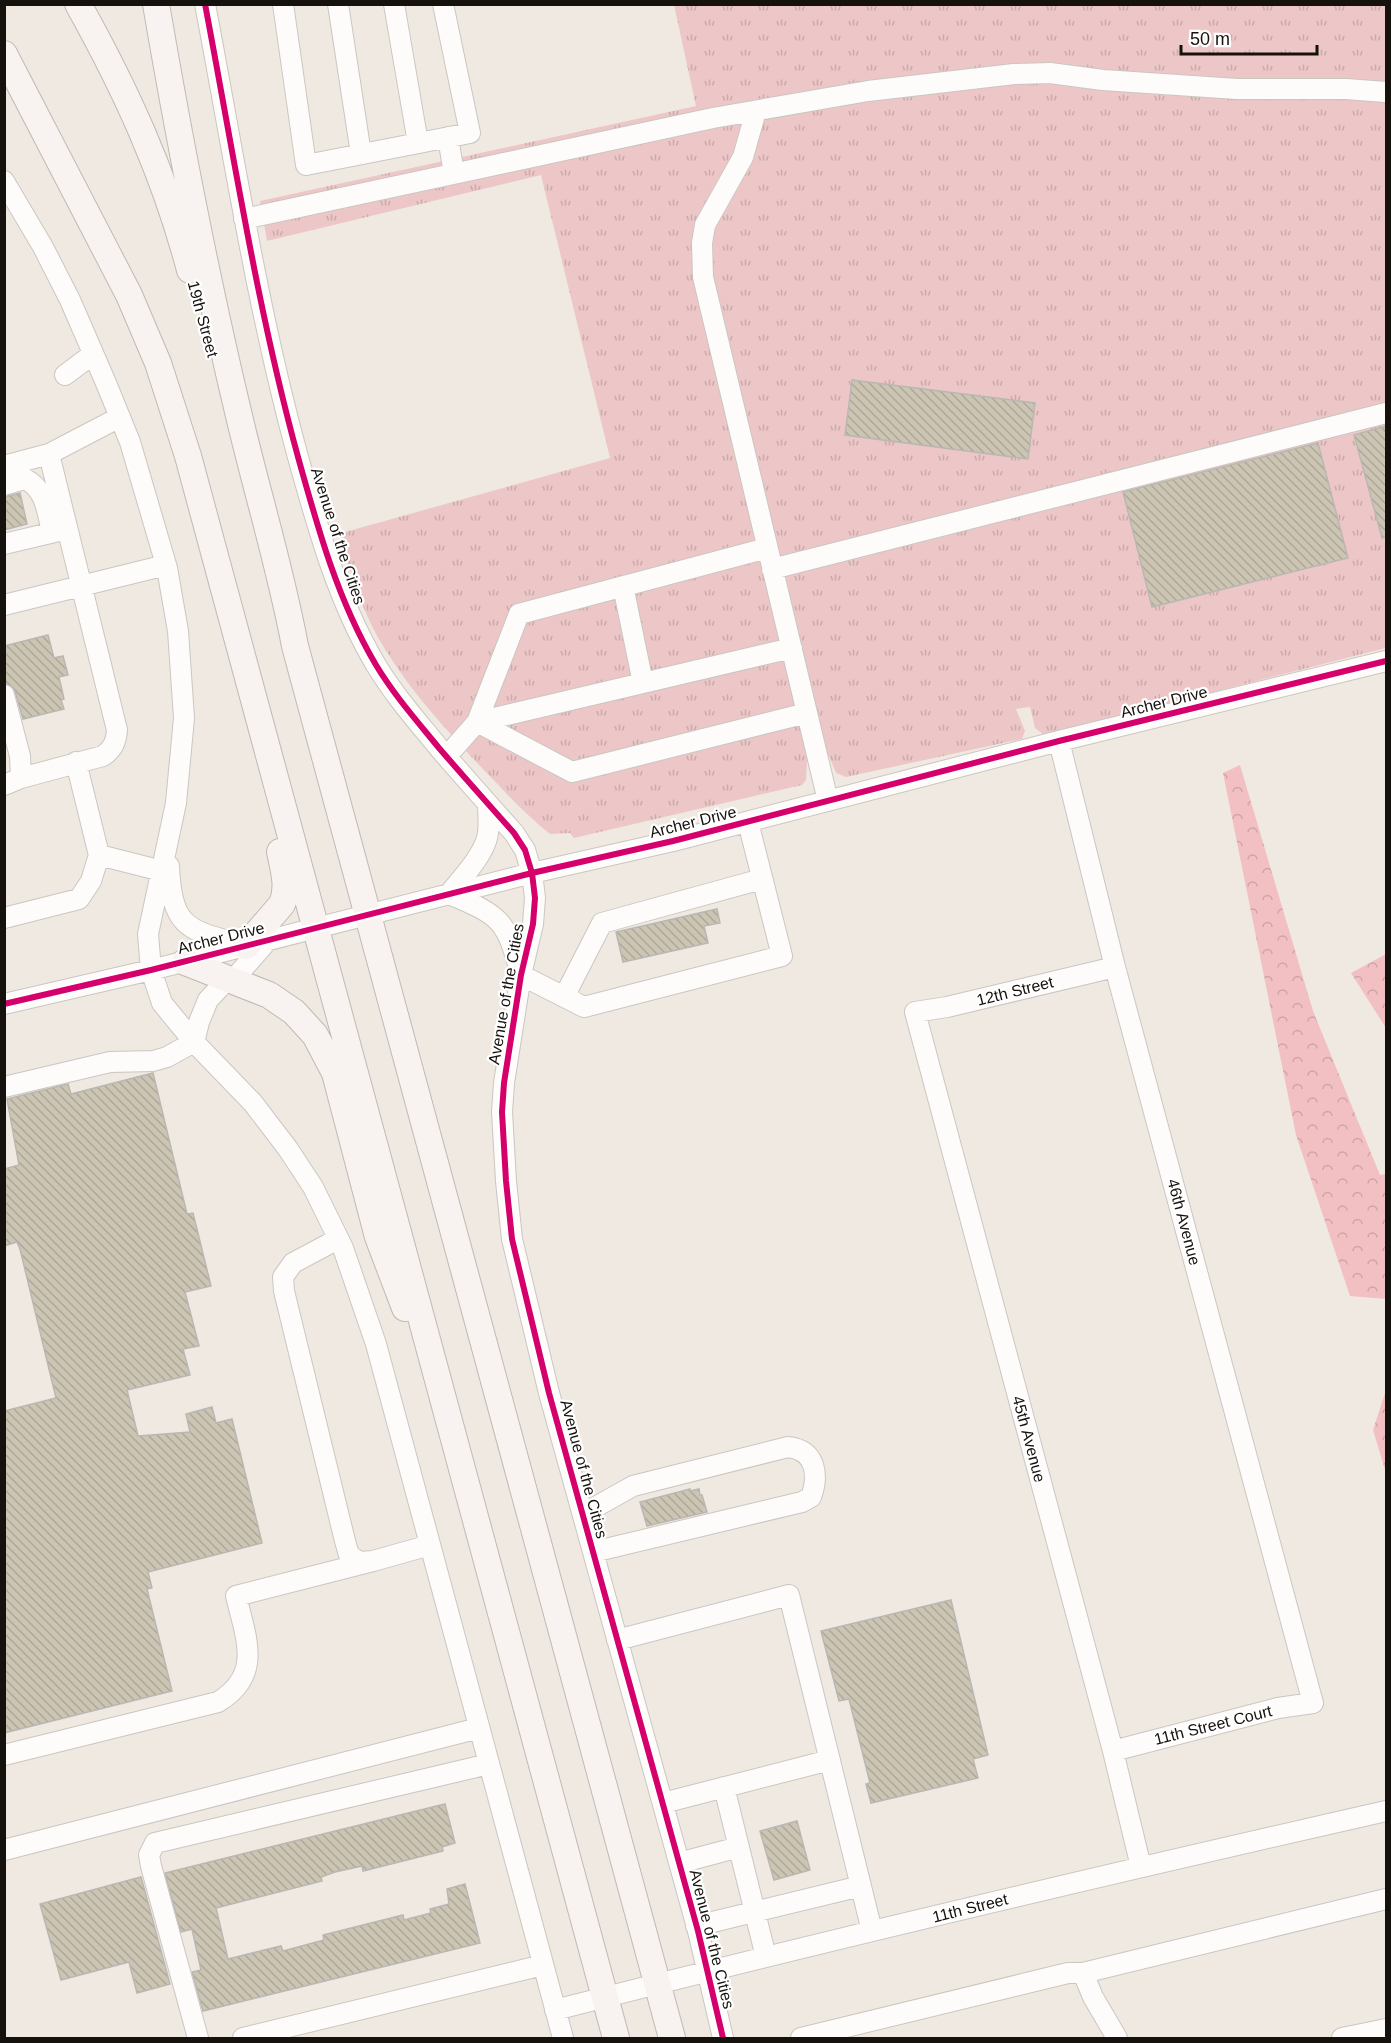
<svg xmlns="http://www.w3.org/2000/svg" width="1391" height="2043" font-family="Helvetica,sans-serif">
<style>
.forest{fill:url(#forest-crowns)}
.park{fill:url(#park-tufts)}
.building{fill:url(#building-back-hatch);stroke:#bab7b2;stroke-width:1.5}
.lines{fill:none;stroke-linecap:round;stroke-linejoin:round}
.minor-casing{stroke:#cbc6c0;stroke-width:22}
.major-casing{stroke:#c1b8b3;stroke-width:28}
.minor{stroke:#fdfcfb;stroke-width:20}
.major{stroke:#f8f3f1;stroke-width:26}
.cycleway-casing{stroke:#fff;stroke-width:10}
.cycleway{stroke:#d6006c;stroke-width:6}
.labels{text-anchor:middle;dominant-baseline:central;stroke-width:4.5;stroke-linejoin:round;paint-order:stroke}
.street-label{font-size:16px;fill:#15120e;stroke:#fff}
</style>
<defs>
<pattern id="forest-crowns" width="20" height="18" patternUnits="userSpaceOnUse" patternTransform="scale(1.5)"><rect width="20" height="18" fill="#f2c0c3"/><path d="M2 6a3 3 0 1 1 6 0M12 15a3 3 0 1 1 6 0" fill="none" stroke="#cfa4a6"/></pattern>
<pattern id="park-tufts" width="24" height="20" patternUnits="userSpaceOnUse" patternTransform="scale(1.5)"><rect width="24" height="20" fill="#edc7c8"/><path d="M3 7l-1-3M5 7V3M7 7l1-3M15 17l-1-3M17 17v-4M19 17l1-3" fill="none" stroke="#caaaab"/></pattern>
<pattern id="building-back-hatch" width="6" height="6" patternUnits="userSpaceOnUse" patternTransform="scale(1.5)"><rect width="6" height="6" fill="#ccc5b3"/><path d="M-1 5l2 2M0 0l6 6M5-1l2 2" fill="none" stroke="#aea899"/></pattern>
</defs>
<rect width="100%" height="100%" fill="#efe9e2"/>
<path class="forest" d="M1240 765 1313 1011 1380 1175 1386 1174V1299L1350 1296 1296 1135 1223 773Z
M1386 954V1028L1351 973Z
M1386 1390V1473L1373 1430Z"/>
<path class="park" d="M674 5H1386V648L1044 735 1035 728 1030 707 1016 709 1025 731 1022 739 846 777 836 773 829 756 807 759 806 780 802 785 574 838 570 833 550 834C525 814 503 790 481 767 446 730 412 693 385 649 363 615 351 573 338 534L610 458 541 175 267 241 260 201 696 106Z"/>
<path class="building" d="M852 380 1035 403 1028 459 845 435Z
M1386 426V537L1382 538 1354 435Z
M1318 443 1348 558 1152 607 1123 492Z
M20 493 27 524 4 530V497Z
M48 635 54 658 63 656 68 675 59 677 64 699 61 700 64 709 23 719 15 691 12 686 4 683V646Z
M717 909 720 923 704 926 708 943 623 962 616 932Z
M153 1073 187 1214 193 1213 211 1286 185 1292 199 1346 183 1349 190 1375 127 1390 138 1436 190 1432 186 1414 212 1407 216 1423 232 1419 262 1543 148 1572 152 1588 147 1589 172 1691 4 1733V1411L56 1398 20 1249 17 1242 4 1246V1169L19 1165 7 1099 68 1084 71 1094Z
M690 1489V1491L699 1489 700 1495H702L707 1512 647 1526 640 1502Z
M951 1600 988 1755 973 1759 978 1778 871 1803 866 1784 870 1783 849 1699 839 1701 821 1631Z
M445 1804 455 1843 442 1847 443 1851 363 1871 362 1866 335 1872 321 1877 322 1881 216 1908 228 1959 281 1946 283 1951 324 1940 323 1935 403 1915 404 1920 431 1913 430 1909 449 1904 447 1889 465 1884 480 1943 203 2011 192 1972 201 1970 192 1929 181 1932 165 1873Z
M797 1821 810 1870 774 1880 760 1831Z
M141 1877 170 1984 137 1993 129 1962 61 1980 40 1904Z"/>
<g class="lines">
<g class="minor-casing">
<path id="minor" d="M205 4C234 156 257 308 298 457 318 529 338 601 376 665 394 695 417 721 439 748 464 777 489 805 514 833L525 850 532 873 535 898 533 924 521 975 504 1083 502 1112 506 1181 512 1239 549 1393 698 1931 723 2038
M283 4 306 165 470 133 443 4
M338 4 361 154
M394 4 418 143
M756 111 743 157 705 225 702 243 703 277 828 801
M448 137 454 174
M4 181 43 247 70 300 106 383 130 442 167 568 178 631 184 718 176 803 148 934 151 970 162 1003 194 1042 253 1103 288 1149 313 1187 343 1248 376 1344 563 2038
M244 219 713 118 868 91 1014 74 1050 73 1103 80 1237 89H1346L1386 92
M65 375 93 354
M4 466 49 454
M4 485 25 479C46 489 47 512 52 532
M4 544 63 530
M772 569 1386 413
M623 586 643 683
M4 605 166 565
M4 695 20 756 21 778
M477 722 572 772 807 713
M477 722 792 648
M1059 741 1115 967 1313 1703 1278 1708 1113 1751
M447 756 477 722 519 614 767 548
M76 762 99 855
M4 785 21 778 103 756C113 749 116 742 117 730L49 454 120 417
M488 804C488 815 490 827 487 838 482 857 461 879 449 894 502 916 506 920 521 975L584 1007 782 956 748 822
M169 866C172 929 188 930 243 945
M4 918 79 899 91 881 99 855 162 871
M1115 967 947 1007 915 1012 1113 1751 1141 1867
M564 997 602 923 762 879
M4 1004 151 970 532 873 673 841 1059 741 1386 661
M4 1087 110 1062 153 1061 167 1057 194 1042 199 1022 208 1000 222 985 233 980 268 940
M338 1239 293 1263 283 1277 284 1291 345 1541 349 1555 359 1562 373 1561 430 1545
M583 1514 633 1486 788 1447C816 1450 819 1475 811 1497L802 1502 593 1552
M617 1640 789 1595 872 1931
M4 1755 218 1702C263 1675 246 1638 236 1596L373 1561
M724 1787 766 1957
M663 1803 830 1760
M4 1850 479 1728
M679 1863 739 1847
M696 1926 861 1886
M1083 1973 1093 1997 1117 2038
M555 2010C831 1939 1109 1874 1386 1811
M198 2038 151 1866 149 1855 155 1843 489 1764
M243 2038 543 1965
M801 2038 1068 1973H1083L1386 1899
M1342 2038 1386 2029"/>
</g>
<g class="major-casing">
<path id="major" d="M78 4C126 90 165 175 190 270
M156 4C180 144 207 283 240 420 258 496 281 570 295 646L672 2038
M4 54 129 295 158 363 188 456 616 2038
M246 946 282 904C289 888 284 870 280 852
M185 962 269 995 294 1012 315 1035 335 1073 378 1237 405 1308"/>
</g>
<use href="#minor" class="minor"/>
<use href="#major" class="major"/>
<g class="cycleway-casing">
<path id="cycleway" d="M205 4C234 156 257 308 298 457 318 529 338 601 376 665 394 695 417 721 439 748 464 777 489 805 514 833L525 850 532 873 535 898 533 924 521 975 504 1083 502 1112 506 1181 512 1239 549 1393 698 1931 723 2038
M4 1004 151 970 532 873 673 841 1059 741 1386 661"/>
</g>
<use href="#cycleway" class="cycleway"/>
</g>
<g class="labels">
<g class="street-label">
<text transform="translate(203 319) rotate(75)">19th Street</text>
<text transform="translate(338 536) rotate(72)">Avenue of the Cities</text>
<text transform="translate(1164 702) rotate(-14)">Archer Drive</text>
<text transform="translate(693 822) rotate(-14)">Archer Drive</text>
<text transform="translate(221 938) rotate(-14)">Archer Drive</text>
<text transform="translate(1015 991) rotate(-14)">12th Street</text>
<text transform="translate(506 994) rotate(-80)">Avenue of the Cities</text>
<text transform="translate(1184 1222) rotate(75)">46th Avenue</text>
<text transform="translate(1029 1439) rotate(75)">45th Avenue</text>
<text transform="translate(584 1469) rotate(75)">Avenue of the Cities</text>
<text transform="translate(1213 1725) rotate(-14)">11th Street Court</text>
<text transform="translate(970 1908) rotate(-14)">11th Street</text>
<text transform="translate(712 1939) rotate(76)">Avenue of the Cities</text>
</g>
</g>
<rect width="1391" height="2043" fill="none" stroke="#15120e" stroke-width="12"/>
<path d="M1181 45v9h136v-9" fill="none" stroke="#15120e" stroke-width="3"/>
<text x="1190" y="45" font-size="18" fill="#15120e" stroke="#ffffff" stroke-width="4.5" paint-order="stroke">50 m</text>
</svg>
